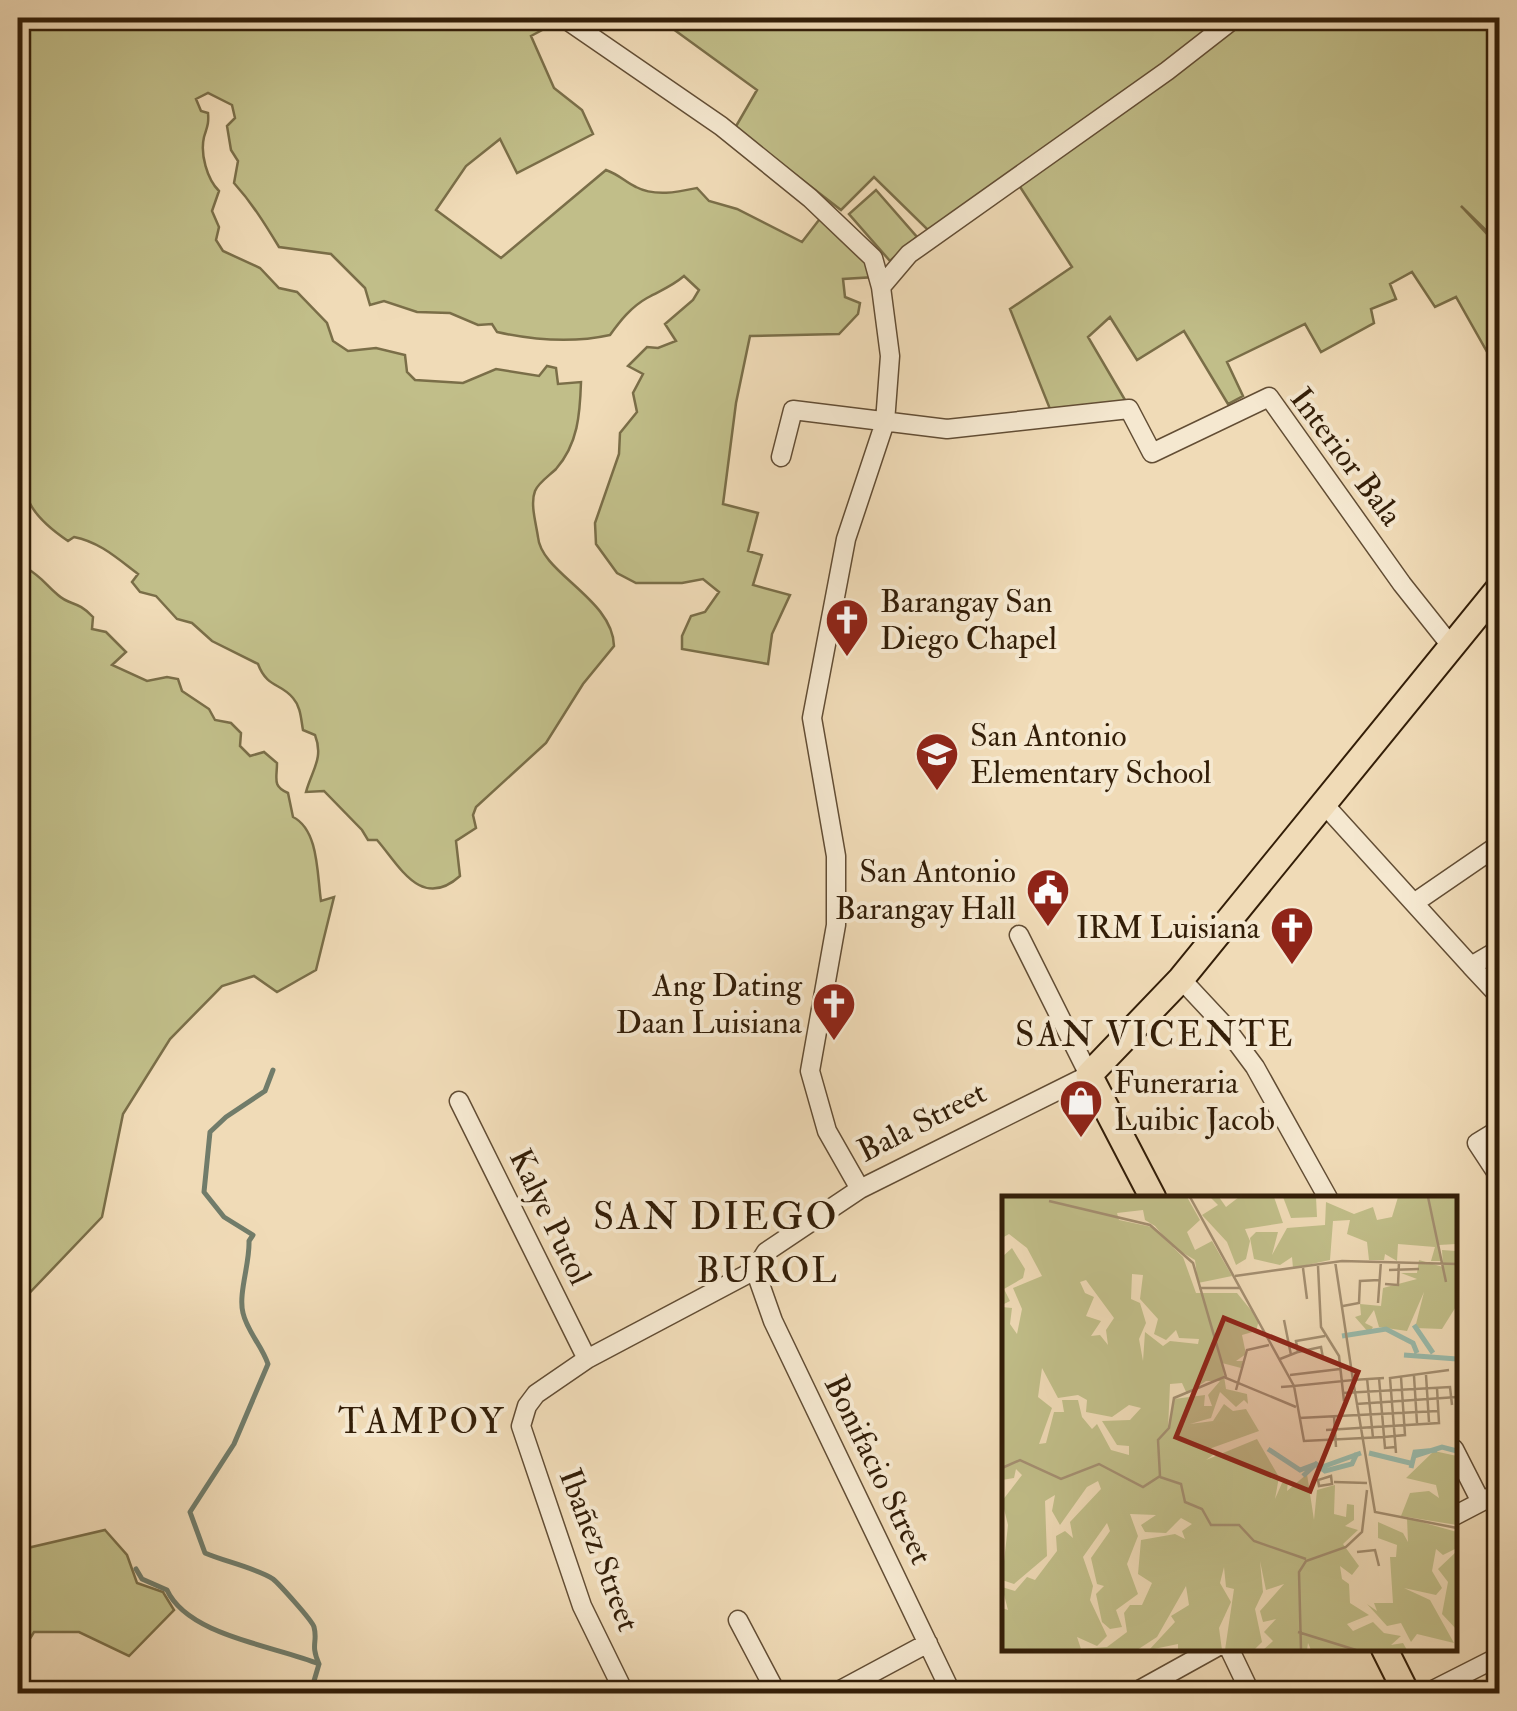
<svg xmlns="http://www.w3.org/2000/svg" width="1517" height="1711" font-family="'IM FELL Double Pica',serif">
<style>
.green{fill:#c1be89;stroke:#7a6e48;stroke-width:2.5}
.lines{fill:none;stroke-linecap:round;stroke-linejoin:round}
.stream{stroke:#717c6a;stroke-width:5}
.minor-casing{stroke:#624d34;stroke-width:21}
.primary-casing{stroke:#331e08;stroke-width:29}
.minor{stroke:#f5e8d0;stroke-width:18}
.primary{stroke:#f0dbb7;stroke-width:25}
.labels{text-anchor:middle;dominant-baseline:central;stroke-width:8;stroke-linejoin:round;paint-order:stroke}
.street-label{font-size:32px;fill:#331e08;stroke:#f5e8d0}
.poi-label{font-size:32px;fill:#331e08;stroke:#f5e8d0;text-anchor:start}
.neighbourhood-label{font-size:35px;letter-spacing:2.5px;fill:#331e08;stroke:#f5e8d0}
.quarter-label{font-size:38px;letter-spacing:2.5px;fill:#331e08;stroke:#f5e8d0}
.inset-river{fill:none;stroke:#9abbac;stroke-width:5}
.inset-road{fill:none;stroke:#a48f71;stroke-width:2.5}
.view{fill:#8f2418;fill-opacity:0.15;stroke:#8f2418;stroke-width:5}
.inset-edge{fill:none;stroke:#331e08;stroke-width:5}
</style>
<rect width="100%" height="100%" fill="#f0dbb7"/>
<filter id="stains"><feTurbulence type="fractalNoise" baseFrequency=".002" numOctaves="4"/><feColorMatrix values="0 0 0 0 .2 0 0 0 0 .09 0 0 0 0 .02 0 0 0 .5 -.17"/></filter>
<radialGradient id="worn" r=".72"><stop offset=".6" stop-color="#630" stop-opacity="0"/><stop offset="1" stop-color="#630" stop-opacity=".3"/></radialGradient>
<path class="green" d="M18 18H559L561 20 531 36 554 88 582 110 593 134 517 173 500 139 466 166 436 210 501 258 606 170C620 175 625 182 636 187 655 197 678 192 697 188L709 201 737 209 802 242 822 216 869 258 875 277 843 279 845 297 860 303 858 314 839 334 750 336 736 403 723 504 758 513 748 551 762 555 753 585 790 595 772 634 768 664 682 649V636L691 616 705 612 719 592 703 579 682 583H636L617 573 596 544 595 523 619 454 620 433 637 412 633 393 643 374 628 366 647 347 658 348 676 341 665 324 693 300 699 290 684 276C671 287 661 290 647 298 631 307 620 321 610 335 574 343 533 340 497 332L492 324 478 325 450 313 417 312 384 301 370 305 365 288 331 254 279 247C265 224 252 203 234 183L238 161 231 150 227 126 235 118 232 105 208 93 196 99 201 111 208 113C209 124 207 127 204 137 200 154 207 179 219 191L212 211 219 227 216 240 223 251 260 268 279 288 297 292 327 323 333 341 348 351 376 348 405 355 407 372 415 380 463 383 496 369 539 376 547 366 556 368 558 384 581 382C580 414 578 444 556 469 550 475 538 483 535 491 530 504 536 523 538 537 541 573 613 599 614 646L583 684 546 743 476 807 473 815 476 828 456 841 460 876C421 911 399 865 377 840H368L362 830 324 791 306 792C312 770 324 758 315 735L303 730C301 720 301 707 293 698 281 683 267 688 258 664L212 641 192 623 177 619 156 596 140 592 132 582 138 574C118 559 100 542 74 537L68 541C24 511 25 497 18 447Z
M658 18H1021L1042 26 1045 18H1499V243L1461 206 1499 247V373L1456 297 1435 307 1412 272 1390 284 1396 299 1371 309 1374 323 1321 352 1305 324 1227 362 1243 396 1228 404 1184 331 1137 360 1110 317 1088 337 1128 405 1052 414 1010 309 1072 267 1013 176 930 232 874 177 841 210 735 128 757 90Z
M876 190 917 237 890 261 849 214Z
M25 567C43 578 44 583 58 595 70 606 77 600 93 617L92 629 106 632 126 652 112 665 147 681 167 677 178 679 182 691 209 709 215 720 231 723 241 733 240 746 250 756 264 752 277 763C277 779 272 786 288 793L293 817C319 830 317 875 321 901L334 897 316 970 277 992 254 976 222 986 170 1039 123 1114 102 1217 18 1305V568Z
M105 1530 127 1555 137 1583 163 1592 174 1610 129 1656 79 1632H34L18 1658V1542L23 1549Z"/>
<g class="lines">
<path class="stream" d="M273 1070 265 1091 226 1117 210 1132 204 1192 224 1217 253 1235 249 1241C250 1263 238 1294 243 1313 247 1331 262 1346 268 1364L234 1444 190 1512 205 1553C223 1561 259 1569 273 1579 278 1583 312 1620 314 1627 318 1642 310 1644 319 1664
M136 1569 142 1579 167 1590C188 1636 276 1646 319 1664L314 1681 305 1694"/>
<g class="minor-casing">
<path id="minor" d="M564 18 721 126 810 198 873 258 881 287 890 356 885 422 846 539 812 718 836 856V925L810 1071 827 1131 860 1189
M881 287 909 254 1167 71 1235 18
M781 457 793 410 947 429 1129 409 1152 453 1269 397 1402 584 1452 647
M1322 802 1471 966 1500 949
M1414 903 1500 844
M1471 966 1500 997
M1181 979 1223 1024 1255 1067 1328 1198
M459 1101 587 1359
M1500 1129 1477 1143 1500 1178
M755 1270 773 1321 952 1694
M1454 1449 1481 1502
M1454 1516 1500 1492
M738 1620 777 1694
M1229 1648 1251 1694
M1141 1689 1215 1648
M625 1694 582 1606 521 1426 527 1406 536 1394 587 1359 755 1270 766 1252 860 1189 1089 1075 1019 935
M833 1694 928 1643
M1425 1694 1500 1656"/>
</g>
<g class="primary-casing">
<path id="primary" d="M1153 1198 1089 1075 1181 979 1500 587
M1384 1648 1407 1694"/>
</g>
<use href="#minor" class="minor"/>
<use href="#primary" class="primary"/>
</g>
<defs>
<g id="church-pin" transform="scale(2.25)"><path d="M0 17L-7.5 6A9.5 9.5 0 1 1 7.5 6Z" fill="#8f2418" stroke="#f5e8d0"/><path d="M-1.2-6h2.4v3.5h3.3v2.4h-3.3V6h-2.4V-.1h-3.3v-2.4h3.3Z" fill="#fff"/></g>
<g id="school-pin" transform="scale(2.25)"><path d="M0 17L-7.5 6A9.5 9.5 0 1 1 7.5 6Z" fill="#8f2418" stroke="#f5e8d0"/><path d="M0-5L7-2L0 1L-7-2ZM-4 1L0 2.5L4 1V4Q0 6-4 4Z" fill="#fff"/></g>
<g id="civic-pin" transform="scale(2.25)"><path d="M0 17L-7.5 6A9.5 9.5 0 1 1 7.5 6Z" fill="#8f2418" stroke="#f5e8d0"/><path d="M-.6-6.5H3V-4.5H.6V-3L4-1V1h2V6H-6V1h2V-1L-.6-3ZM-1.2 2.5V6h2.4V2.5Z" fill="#fff"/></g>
<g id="shop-pin" transform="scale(2.25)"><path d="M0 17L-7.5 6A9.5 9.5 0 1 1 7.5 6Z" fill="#8f2418" stroke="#f5e8d0"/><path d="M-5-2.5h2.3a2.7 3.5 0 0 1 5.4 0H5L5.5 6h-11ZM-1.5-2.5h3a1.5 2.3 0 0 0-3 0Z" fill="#fff"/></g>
</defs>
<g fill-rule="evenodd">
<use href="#church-pin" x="847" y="620"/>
<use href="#school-pin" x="937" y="754"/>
<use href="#civic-pin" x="1048" y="890"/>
<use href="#church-pin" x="1292" y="928"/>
<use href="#church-pin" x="834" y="1004"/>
<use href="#shop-pin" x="1081" y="1101"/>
</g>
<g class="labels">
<g class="street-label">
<text transform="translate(1346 457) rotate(53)">Interior Bala</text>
<text transform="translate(922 1122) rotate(-27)">Bala Street</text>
<text transform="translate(550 1217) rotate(64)">Kalye Putol</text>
<text transform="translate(878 1470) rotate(64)">Bonifacio Street</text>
<text transform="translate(599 1550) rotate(69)">Ibañez Street</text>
</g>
<g class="poi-label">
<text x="880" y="602">Barangay San<tspan x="880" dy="37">Diego Chapel</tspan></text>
<text x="970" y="736">San Antonio<tspan x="970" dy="37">Elementary School</tspan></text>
<text x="1016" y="872" text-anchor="end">San Antonio<tspan x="1016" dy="37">Barangay Hall</tspan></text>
<text x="1260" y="928" text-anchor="end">IRM Luisiana</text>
<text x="802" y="986" text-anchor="end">Ang Dating<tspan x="802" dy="37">Daan Luisiana</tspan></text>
<text x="1114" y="1083">Funeraria<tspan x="1114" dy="37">Luibic Jacob</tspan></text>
</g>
<g class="neighbourhood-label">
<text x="1155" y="1035">SAN VICENTE</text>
<text x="768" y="1271">BUROL</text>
<text x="422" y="1422">TAMPOY</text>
</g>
<g class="quarter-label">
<text x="716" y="1217">SAN DIEGO</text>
</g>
</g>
<g transform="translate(1002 1196)">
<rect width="455" height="455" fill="#f0dbb7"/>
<path d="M0 1H185L198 24 185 36 193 54 210 45 230 80 196 87 193 64 171 51 153 30 143 24 141 14 115 17 117 24 150 31 181 61 194 97H235L257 124 254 135 240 139 244 158 234 165H241L239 172 220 167 224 193 245 198 246 208 242 204 234 211 218 196 209 222 188 228 211 225 222 208 231 215 244 213 257 235 207 253 211 259 204 264 255 243 277 281 273 303 280 287 286 285 285 295 305 278 312 324 315 294 333 289 332 318 344 321 345 308 352 309V324L343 330 356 334 341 348 357 370 350 379 338 370 340 383 347 388 348 407 367 419 345 428 351 435 371 426 382 437 399 440 389 449 401 447 405 454H309L306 447 305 454H261L271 445 262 436 274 423 261 426 258 415 282 388 264 394 258 365 261 396 253 413 260 446 252 454H223L232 393 224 391 222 371 218 387 229 406 217 432 220 454H176V448L147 454 173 426 169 420 187 409 184 390 155 441 135 454H0V412L6 414 0 391 13 395 25 381 33 384 55 355 54 340 63 335 71 342 68 326 99 293 96 285 85 291 58 329 50 315 53 299 43 305 45 360 12 388 0 384 6 329 0 305 20 279 14 273 12 282 0 284V111L10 112 8 128 15 138 20 113 11 92 40 80 25 52 7 38 0 42ZM130 78 141 79 138 103 156 123 152 138 164 144 174 134 177 142 197 143 196 148 168 145 161 150 143 136 141 165 137 143 144 127 138 107 129 103ZM84 84 112 122 104 134 106 149 98 139 89 140 99 125 84 120 92 101 83 97 78 86ZM40 172 56 202 76 199 85 204 84 216 110 221 127 209 139 212 128 224 100 225 115 249 127 250V259L109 254 95 228 90 233 80 221 76 204H60L62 216H52L44 247 37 248 50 212 36 201ZM204 185H218L206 199 210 210H202L203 199 172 203 166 233 168 188 180 187 185 198ZM128 318 154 319 139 329 143 336 164 337 179 322 190 328 180 335 183 343 173 338 139 344 136 378 150 387 140 409H128L122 417 125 436 105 451 79 453 75 441 95 450 105 440 88 404 91 390 81 361 105 327 108 335 89 362 95 388 102 390 94 398 100 426 108 433 120 431 114 414 136 398 125 368 136 340ZM208 1H217L224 11 237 1H272L281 27 243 33 248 45 244 63 234 69 225 46 200 19 216 9ZM281 1H314L315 21 289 22ZM396 1H455V109L440 133 413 132 422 96 405 135 377 131 372 114 363 127 371 131 367 137 353 121 359 119 358 108 379 110 381 92 415 83 399 77H415L417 64 441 71 440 54 454 55V48L437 49 439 65H429L433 51 396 48 395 65 383 58 382 64H367L365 46 345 38 348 24 331 25 328 64 291 72 290 61 278 69 252 63 248 42 254 36H276L270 59 285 32 323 29 324 6 352 18 371 11 375 24 390 21ZM10 52 23 73 21 82 2 93 8 105 0 109V61ZM432 255 455 260V329L399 320 408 297 427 295 437 302 434 289 404 282ZM405 322 455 336V352L441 359 434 353 430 375 440 392 434 399 402 392 428 404 452 447 415 438 409 446 399 427 385 430 365 408 375 415 372 407H391L388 361H394L395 349 376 342V326L401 337 406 346ZM455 355V434L440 418 446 386 436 373Z" fill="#c1be89" fill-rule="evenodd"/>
<path class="inset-river" d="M412 129 431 157M340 140 384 133 411 147 415 157M402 159 455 163M266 253 298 274 314 268M367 257 408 267M412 260 440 251 455 255M320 271 359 257M409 272 413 256 435 254M301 280 314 268 323 275 350 268 355 257"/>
<path class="inset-road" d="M188 1 292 190 351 184 373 316 455 332M426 1 444 86M47 5 148 29 191 67 224 181M333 65 351 184 382 182M316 70 319 131 337 160 342 205M301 72 305 103M387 74 417 73M233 80 340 65 455 68M383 88 396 89 397 66M197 92H239M376 107 379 65M341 110 357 107 358 85 377 84M282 124 289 159M296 156 319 151 321 162M278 163 296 156 294 145 323 140M288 179 338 173M424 179 427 226M412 180 415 227M365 182 371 242M377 182 383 252 394 251M279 191 292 190 302 245 382 241 403 239 399 181M234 194 245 154 267 149M341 197 448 191 450 209M354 208 455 201M332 220 334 251M297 222 436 215M324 234 437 227 435 192M394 257 388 182 447 174M0 272 18 264 59 283 97 268 141 291 158 280 156 244 167 232 172 202 222 181 294 211M329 280 330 288 317 290 316 284ZM158 281 179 288 183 306 200 313 209 329H237L252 345 304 363M332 286 365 287M355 356 373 354 377 370M296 436 354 454M299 454 297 376 304 365 344 351 360 336 365 294"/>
<path class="view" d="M222 122 356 176 308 295 174 241Z"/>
<rect width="455" height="455" class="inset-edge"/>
</g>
<rect width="1517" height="1711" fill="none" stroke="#f0dbb7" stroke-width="60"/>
<rect x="20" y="20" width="1477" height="1671" fill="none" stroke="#331e08" stroke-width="5"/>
<rect x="30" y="30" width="1457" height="1651" fill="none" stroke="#331e08" stroke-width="2.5"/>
<rect width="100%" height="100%" filter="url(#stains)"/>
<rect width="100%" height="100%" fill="url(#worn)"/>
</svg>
